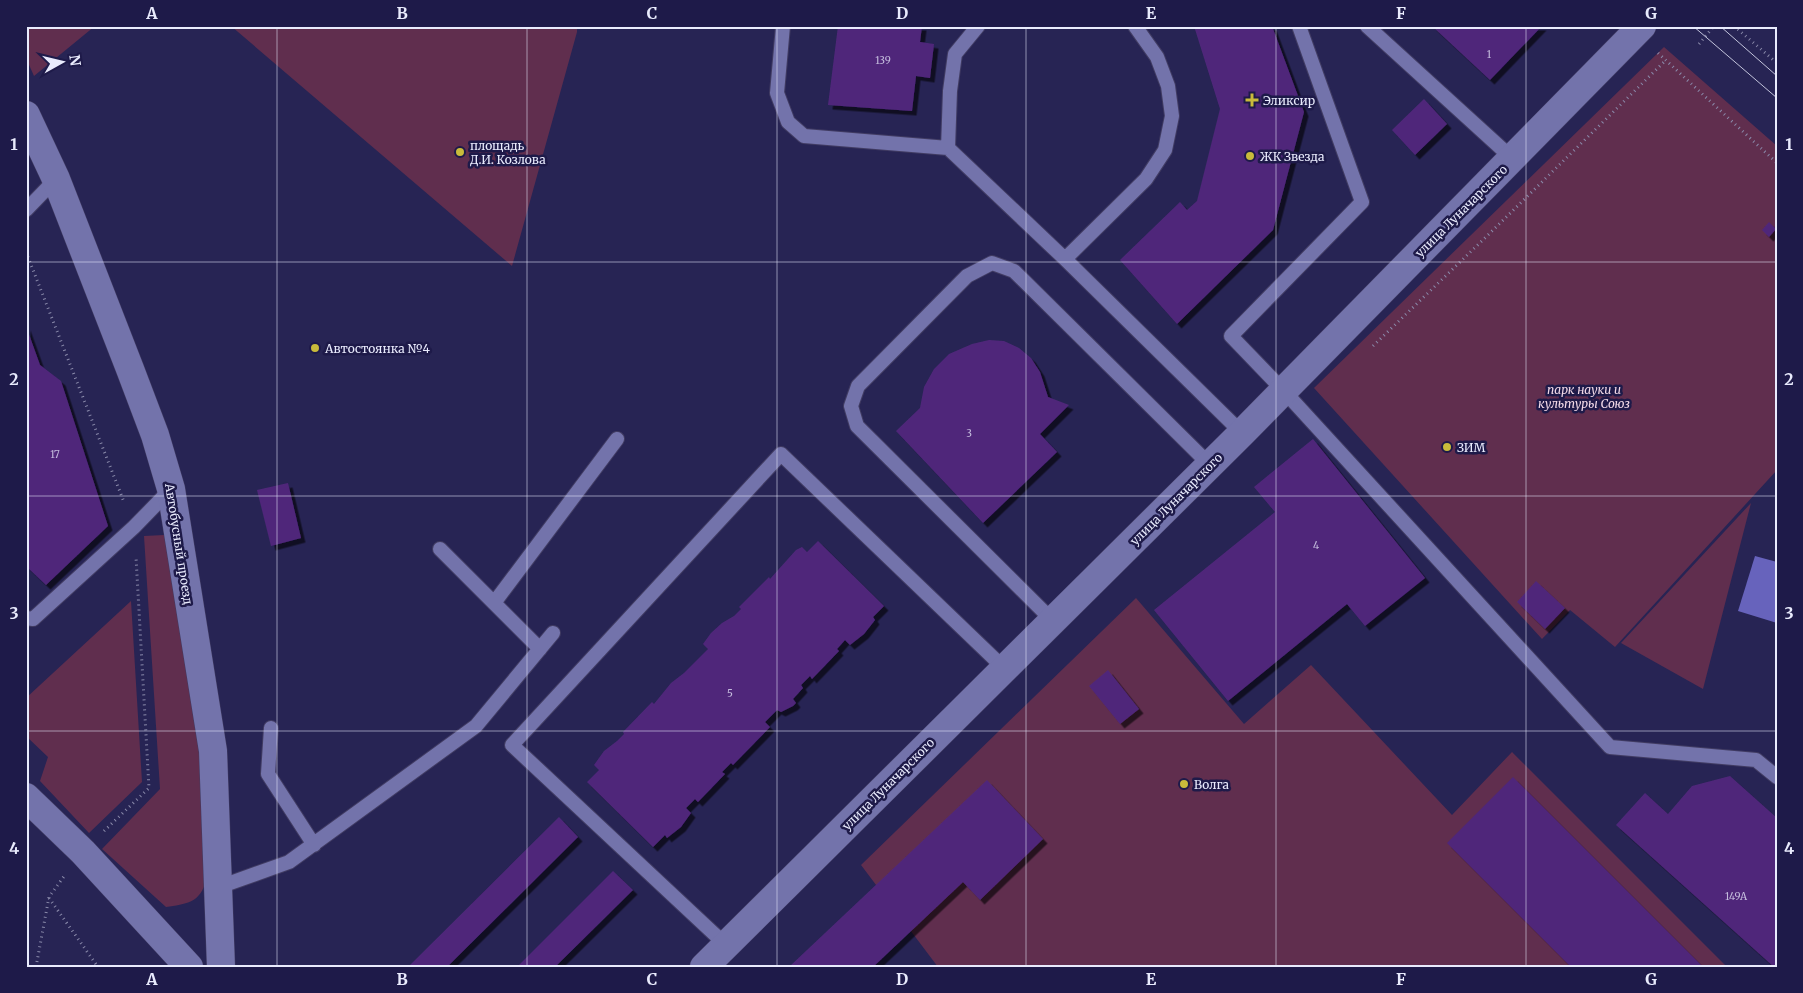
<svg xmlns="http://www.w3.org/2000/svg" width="1803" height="993" font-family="Merriweather,serif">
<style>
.green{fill:#602e4e}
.water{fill:#6763bc}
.building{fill:#50277a;filter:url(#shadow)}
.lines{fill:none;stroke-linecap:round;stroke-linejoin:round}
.service-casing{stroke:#413c63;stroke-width:16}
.minor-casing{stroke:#413c63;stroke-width:29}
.tertiary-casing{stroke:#413c63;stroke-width:29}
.path{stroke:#8b8bab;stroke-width:3;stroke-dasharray:1 4;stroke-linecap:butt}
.service{stroke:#7373ab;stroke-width:14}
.minor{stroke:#7373ab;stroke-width:28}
.tertiary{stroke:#7373ab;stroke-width:28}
.tram{stroke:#c3c4dc;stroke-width:1}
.grid{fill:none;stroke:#e9ebfd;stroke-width:1;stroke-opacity:0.55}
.poi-dot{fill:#c9bb3b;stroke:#1e1a49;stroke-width:2}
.labels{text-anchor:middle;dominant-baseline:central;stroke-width:5;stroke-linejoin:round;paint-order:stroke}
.number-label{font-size:10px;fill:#c3badc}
.poi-label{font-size:12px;fill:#e9ebfd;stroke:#1e1a49;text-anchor:start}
.street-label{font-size:12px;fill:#e9ebfd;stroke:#1e1a49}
.park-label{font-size:12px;font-style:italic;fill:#f2d9e7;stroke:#1e1a49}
.neatline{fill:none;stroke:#e9ebfd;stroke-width:2}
.grid-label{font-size:16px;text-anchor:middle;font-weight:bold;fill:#e9ebfd}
</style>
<defs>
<filter id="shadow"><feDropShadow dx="4.5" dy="4.5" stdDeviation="0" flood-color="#0009"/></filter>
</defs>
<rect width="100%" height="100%" fill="#272454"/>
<path class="green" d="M26 26H95L34 76 26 58Z
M231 26H577V32L512 266Z
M1664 47 1777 146V470L1615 647 1570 610 1542 639 1314 388Z
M1751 503 1703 689 1621 643Z
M164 535 180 546 210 870C201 899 197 903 166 907L102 849 160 789 144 536Z
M1136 598 1244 724 1311 665 1452 815 1512 752 1727 967H938L861 865Z
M131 601 142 782 89 833 40 781 48 757 26 736V698Z"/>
<path class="water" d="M1755 556 1777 562V623L1738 611Z"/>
<path class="building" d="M838 26H922L920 42 934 44 930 78 916 76 912 111 828 105Z
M1194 26H1272L1304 112 1273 230 1177 324 1120 260 1180 202 1187 210 1197 201 1220 109Z
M1432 26H1542L1490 80Z
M1424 99 1447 124 1415 155 1392 130Z
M1769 222 1776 229 1769 237 1762 230Z
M26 326 40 365 61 381 108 526 46 585 26 566Z
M989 340 1004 341 1019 348 1031 358 1040 372 1048 397 1069 405 1040 434 1057 452 983 523 896 431 920 408 924 387 934 369 949 354 972 344Z
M1313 439 1425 578 1365 626 1347 604 1228 701 1154 610 1275 512 1254 487Z
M288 483 301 538 271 546 257 490Z
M818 541 884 606 873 617 875 620 864 634 850 645 845 640 837 649 839 651 812 679 810 676 801 685 803 688 793 699 796 703 793 706 781 712 777 710 765 722 770 727 733 765 731 763 722 772 725 774 698 802 695 799 686 808 691 813 681 827 667 838 665 835 653 847 587 782 599 770 594 765 604 751 617 741 624 734 623 732 652 702 654 704 671 683 684 673 708 649 703 644 711 633 722 623 734 616 741 609 739 607 769 577 770 579 796 550 802 547 807 552Z
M1536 581 1565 608 1545 629 1517 602Z
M1108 670 1139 709 1120 724 1089 686Z
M1730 776 1777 818V967H1774L1616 825 1645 793 1668 814 1692 786Z
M1513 777 1703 967H1571L1447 843Z
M987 780 1043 839 980 900 963 882 873 967H789Z
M559 817 578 837 447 967H408Z
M613 871 633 890 555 967H517Z"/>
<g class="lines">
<g class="service-casing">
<path id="service" d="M783 26 777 93 788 122 804 136 948 148 1065 259 1242 433
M1299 26 1362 202 1231 336 1283 390 1610 747 1756 760 1777 777
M1367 26 1513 159
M948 148 950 91 955 54 978 26
M26 210 56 179
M1065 259 1146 179 1165 150 1172 116 1168 86 1157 57 1135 26
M440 549 540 649
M494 603 617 439
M26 618 33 619 134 527 171 489
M1053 621 857 426 851 406 858 386 967 276 992 263 1014 271 1210 465
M271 728 268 774 314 845
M219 887 289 862 476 726 553 633
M726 945 512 745 781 454 1005 669"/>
</g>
<g class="minor-casing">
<path id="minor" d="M26 797 83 852 189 967
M704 967 1242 433 1642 26"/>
</g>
<g class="tertiary-casing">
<path id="tertiary" d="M26 115 56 179 130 369 155 435 171 489 213 751 221 967"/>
</g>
<path class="path" d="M1734 26 1777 63
M1699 44 1714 26
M1658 53 1777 163
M26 252 124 502
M1373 346 1487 236 1666 60
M104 831 149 788 136 557
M49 898 98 967
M36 967 49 897 65 875"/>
<use href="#service" class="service"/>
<use href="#minor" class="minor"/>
<use href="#tertiary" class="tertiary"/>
<path class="tram" d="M1693 26 1777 98
M1720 26 1777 76"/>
</g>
<path class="grid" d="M277 26V967M527 26V967M777 26V967M1026 26V967M1276 26V967M1526 26V967M26 262H1777M26 496H1777M26 731H1777"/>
<g class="poi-dot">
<path d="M1249.5 92.5h5v5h5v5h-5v5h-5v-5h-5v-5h5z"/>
<circle cx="460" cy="152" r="5"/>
<circle cx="1250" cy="156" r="5"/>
<circle cx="315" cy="348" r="5"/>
<circle cx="1447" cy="447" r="5"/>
<circle cx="1184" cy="784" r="5"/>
</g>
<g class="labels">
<g class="number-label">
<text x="1489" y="54">1</text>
<text x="883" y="60">139</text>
<text x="969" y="433">3</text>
<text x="55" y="454">17</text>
<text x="1316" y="545">4</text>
<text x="730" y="693">5</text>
<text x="1736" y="896">149А</text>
</g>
<g class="poi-label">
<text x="1263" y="100">Эликсир</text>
<text x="470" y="145">площадь<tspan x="470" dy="14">Д.И. Козлова</tspan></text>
<text x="1260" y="156">ЖК Звезда</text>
<text x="325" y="348">Автостоянка №4</text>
<text x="1457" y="447">ЗИМ</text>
<text x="1194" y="784">Волга</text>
</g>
<g class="street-label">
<text transform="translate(1461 211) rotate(-45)">улица Луначарского</text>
<text transform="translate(1176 499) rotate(-45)">улица Луначарского</text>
<text transform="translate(179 544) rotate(81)">Автобусный проезд</text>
<text transform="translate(888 784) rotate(-45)">улица Луначарского</text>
</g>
<g class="park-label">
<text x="1584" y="389">парк науки и<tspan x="1584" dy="14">культуры Союз</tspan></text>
</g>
</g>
<rect width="1803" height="993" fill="none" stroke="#1e1a49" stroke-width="55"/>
<g transform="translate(62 62) rotate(82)" stroke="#1e1a49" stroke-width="4" paint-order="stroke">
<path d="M0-4L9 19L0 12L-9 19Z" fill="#e9ebfd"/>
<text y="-8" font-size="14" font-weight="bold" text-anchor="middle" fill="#e9ebfd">N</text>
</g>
<rect x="28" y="28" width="1748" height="938" class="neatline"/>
<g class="grid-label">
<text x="152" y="19">A</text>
<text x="402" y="19">B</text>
<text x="652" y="19">C</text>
<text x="902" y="19">D</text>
<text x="1151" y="19">E</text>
<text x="1401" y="19">F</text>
<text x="1651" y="19">G</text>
<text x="14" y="150">1</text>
<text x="1789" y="150">1</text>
<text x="14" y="385">2</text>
<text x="1789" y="385">2</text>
<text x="14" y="619">3</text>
<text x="1789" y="619">3</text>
<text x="14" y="854">4</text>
<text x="1789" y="854">4</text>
<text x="152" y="985">A</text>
<text x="402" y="985">B</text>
<text x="652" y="985">C</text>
<text x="902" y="985">D</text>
<text x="1151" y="985">E</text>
<text x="1401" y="985">F</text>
<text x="1651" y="985">G</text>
</g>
</svg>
